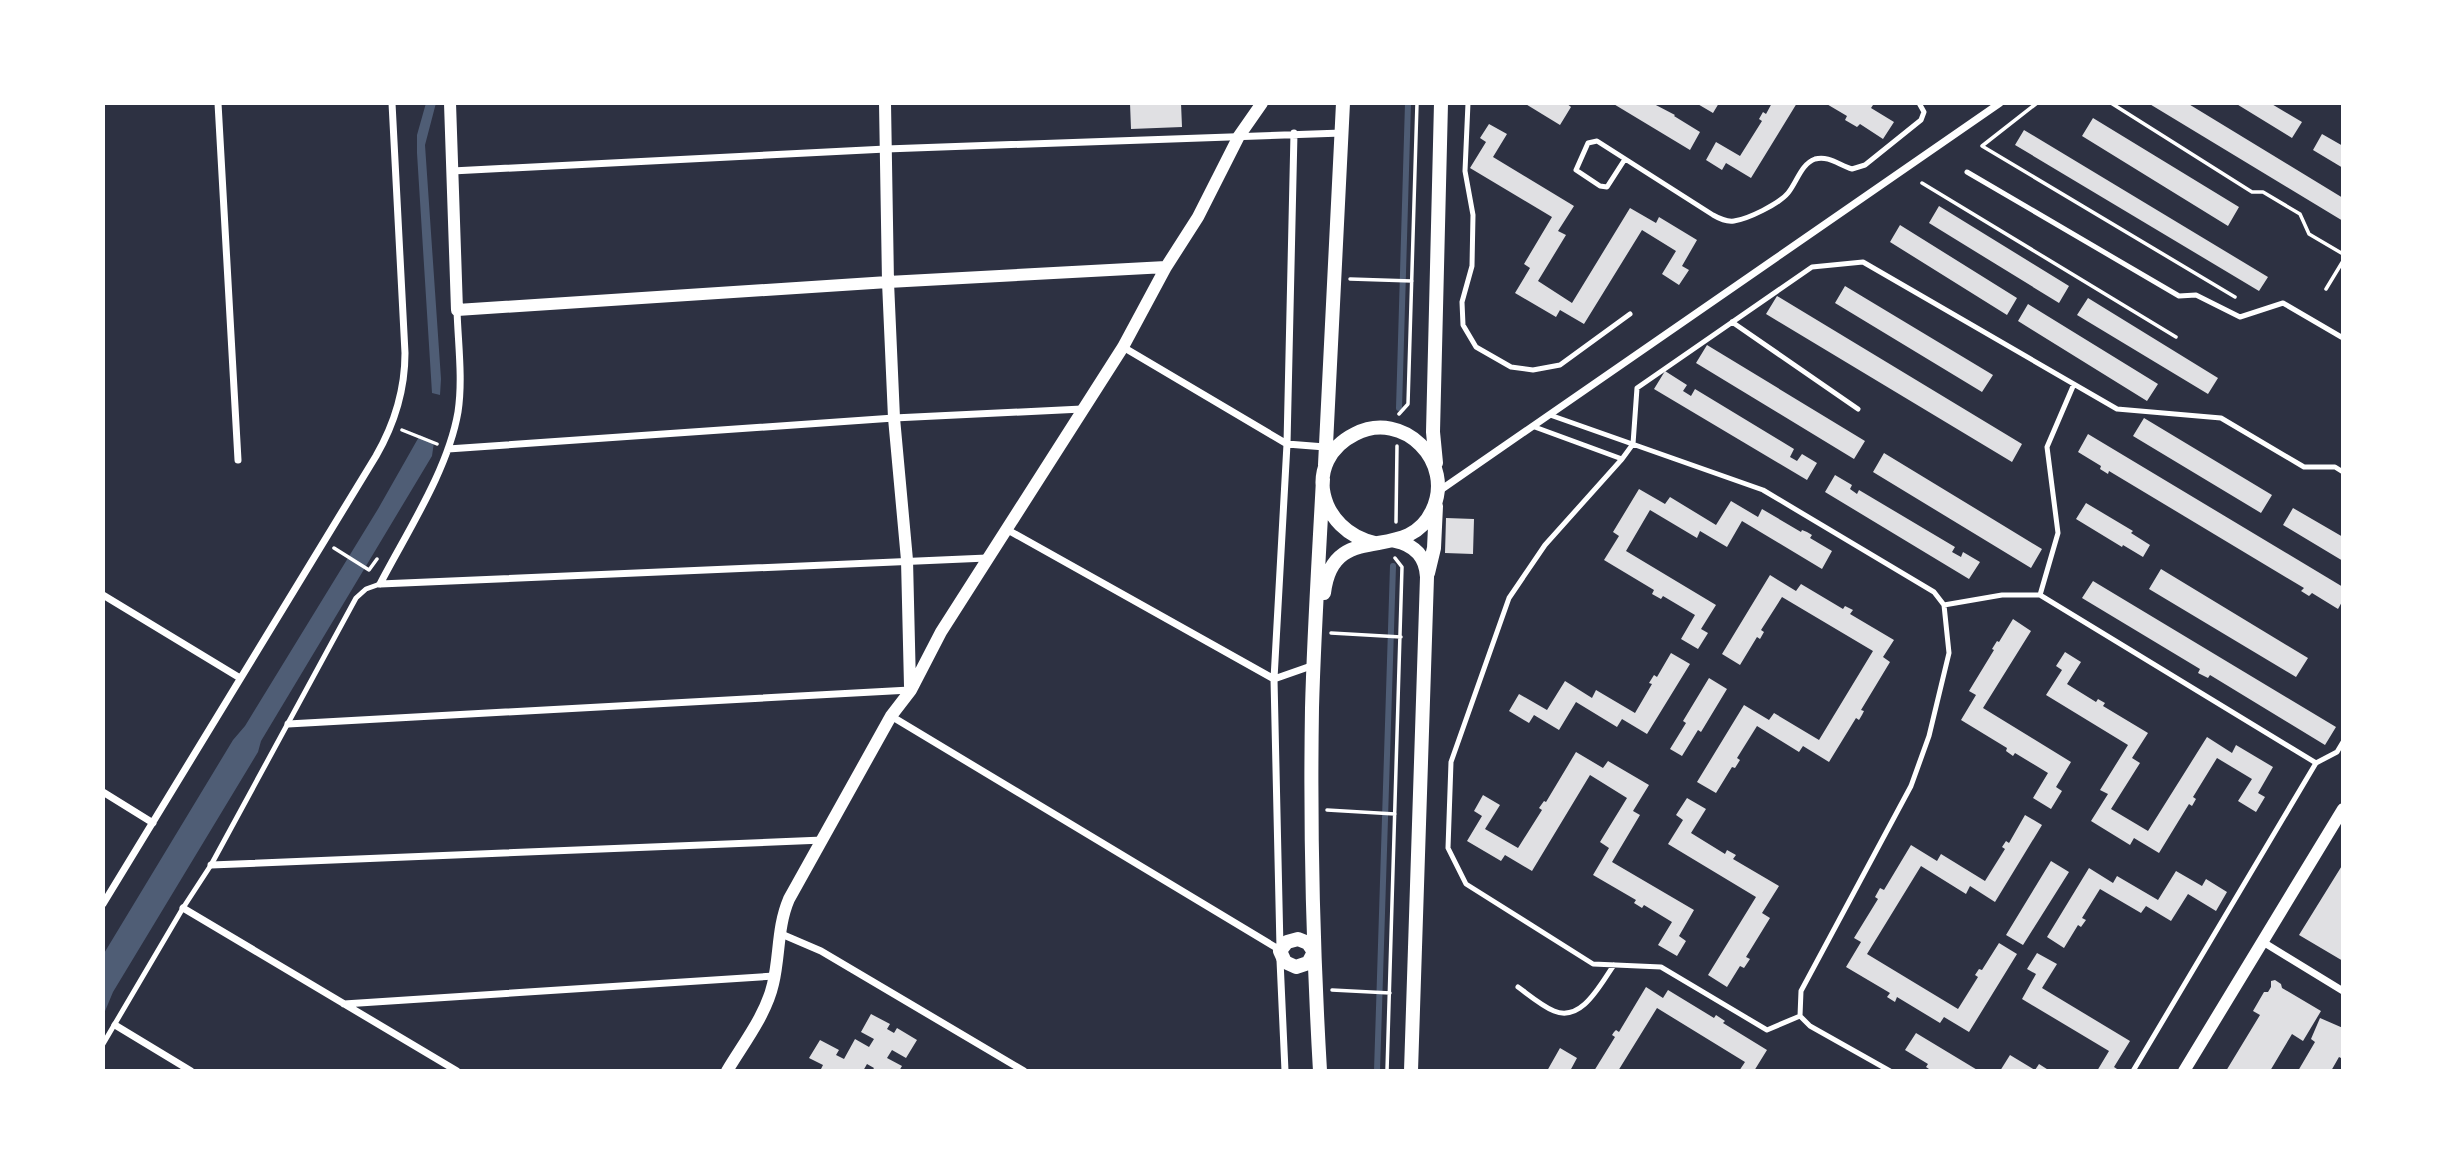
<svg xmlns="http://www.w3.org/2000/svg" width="2446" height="1174" font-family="'Work Sans',sans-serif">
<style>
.water{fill:#4f5d75}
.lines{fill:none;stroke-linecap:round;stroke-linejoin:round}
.stream{stroke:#4f5d75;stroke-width:6}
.building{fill:#e0e0e3}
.path{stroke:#fff;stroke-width:3.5}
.service{stroke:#fff;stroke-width:5}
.minor{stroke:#fff;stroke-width:7}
.tertiary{stroke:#fff;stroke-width:12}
.secondary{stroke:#fff;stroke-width:14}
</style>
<rect width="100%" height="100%" fill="#2d3142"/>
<path class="water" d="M426 103H436L425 145 441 379 440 395 432 393 417 153V135Z
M420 435 434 442 432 456 261 741 258 752 113 992 103 1016V955L233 740 245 726 378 509Z"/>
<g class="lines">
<path class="stream" d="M1399 408 1408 103
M1377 1071 1393 566"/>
</g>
<path class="building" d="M1130 103H1181L1182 127 1131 129Z
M1524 103H1566L1571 107 1560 125Z
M1612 103H1652L1675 115 1674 116 1700 132 1690 150Z
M1696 103H1719L1713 113Z
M1772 103H1797L1751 178 1726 163 1722 170 1706 160 1716 142 1740 156 1762 121 1759 119 1763 112 1766 114Z
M1825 103H1871L1873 105 1871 108 1894 122 1883 139 1860 124 1857 127 1845 120 1847 116Z
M2148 103H2187L2343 198V221Z
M2235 103H2270L2302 122 2292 138Z
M2093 118 2239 207 2228 226 2082 136Z
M1489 124 1507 134 1493 157 1574 206 1558 231 1566 235 1538 281 1572 303 1630 208 1656 223 1659 217 1697 240 1682 266 1689 270 1679 285 1662 274 1676 251 1642 230 1584 324 1560 310 1556 317 1515 293 1530 268 1524 264 1552 217 1470 168 1486 142 1480 138Z
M2024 130 2268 277 2259 291 2015 145Z
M2322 134 2343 146V168L2313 150Z
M1939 206 2069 286 2059 303 1929 223Z
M1900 225 2017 298 2007 315 1890 242Z
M1845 286 1993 375 1982 392 1835 303Z
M1777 296 2022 444 2012 462 1766 314Z
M2088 298 2218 378 2208 394 2077 315Z
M2028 304 2158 384 2147 401 2018 321Z
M1707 345 1865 441 1854 459 1696 363Z
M1665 371 1687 385 1683 391 1691 396 1695 389 1794 449 1790 457 1797 461 1802 454 1817 463 1807 480 1654 389Z
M2144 418 2272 495 2261 513 2133 436Z
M2088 434 2343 587V600L2338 609 2312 593 2309 596 2301 591 2304 588 2109 471 2108 474 2100 469 2101 466 2078 452Z
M1884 453 2042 549 2031 568 1873 472Z
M1835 475 1852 485 1850 489 1857 494 1859 490 1955 547 1952 552 1961 557 1963 552 1980 562 1969 579 1825 492Z
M1639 489 1665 504 1670 497 1716 525 1731 501 1758 517 1762 509 1801 532 1802 530 1807 532 1812 535 1810 538 1832 551 1822 569 1742 521 1727 547 1700 531 1697 538 1650 510 1626 551 1716 605 1701 629 1708 633 1698 649 1681 639 1695 615 1663 596 1661 599 1652 594 1654 590 1604 560 1619 536 1613 532Z
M2086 503 2133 531 2131 533 2150 545 2143 557 2123 545 2122 547 2076 519Z
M2293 508 2343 537V561L2283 525Z
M1446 518 1474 519 1473 554 1445 553Z
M2161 569 2308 658 2296 677 2149 589Z
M1770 575 1796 591 1801 584 1843 609 1845 606 1853 610 1850 614 1894 640 1883 657 1890 662 1861 710 1864 711 1862 715 1859 720 1856 718 1829 762 1803 746 1799 752 1757 726 1737 758 1740 760 1735 768 1732 767 1716 793 1697 782 1744 705 1769 720 1774 713 1819 740 1873 651 1782 597 1761 630 1764 632 1760 639 1757 637 1740 665 1722 654Z
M2093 581 2336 727 2325 745 2210 675 2208 678 2198 673 2200 669 2082 598Z
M2013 619 2031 631 1983 708 2071 762 2056 787 2062 791 2051 809 2033 798 2048 773 2015 753 2013 756 2006 751 2007 748 1961 720 1976 695 1969 691 1994 650 1992 649 1997 641 1999 642Z
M2065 652 2081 662 2067 684 2096 702 2098 699 2105 703 2103 706 2148 733 2132 758 2140 763 2111 809 2148 831 2207 737 2232 753 2236 745 2273 767 2258 793 2265 797 2256 812 2238 801 2252 779 2217 758 2193 797 2196 799 2192 806 2189 804 2159 853 2134 838 2130 845 2091 821 2108 794 2100 790 2128 745 2046 695 2062 670 2056 666Z
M1671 653 1690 664 1647 734 1622 719 1617 727 1576 702 1559 730 1534 715 1529 723 1509 711 1519 694 1547 710 1565 681 1592 698 1596 690 1635 713 1652 684 1649 683 1654 675 1657 677Z
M1709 678 1727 689 1701 732 1698 730 1682 756 1670 749 1686 723 1683 721Z
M1576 752 1603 768 1608 761 1649 785 1633 811 1640 815 1612 862 1694 910 1679 936 1686 941 1677 956 1658 945 1672 922 1644 905 1642 908 1634 903 1636 900 1593 875 1609 848 1600 842 1627 798 1590 775 1532 871 1505 855 1501 861 1467 841 1482 816 1474 811 1483 795 1500 805 1485 829 1518 848 1542 810 1539 808 1544 801 1546 802Z
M1687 798 1706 809 1691 833 1725 854 1727 850 1736 855 1733 859 1779 886 1762 913 1770 918 1746 957 1750 959 1744 968 1740 966 1727 987 1708 975 1756 897 1668 844 1683 820 1676 815Z
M2025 815 2042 825 1995 902 1970 886 1966 894 1921 866 1867 954 1958 1009 1978 977 1975 975 1979 969 1982 970 1999 943 2017 954 1969 1032 1944 1017 1940 1023 1897 997 1895 1002 1887 997 1890 993 1846 967 1861 942 1854 938 1878 899 1875 897 1880 888 1884 890 1911 845 1937 861 1941 854 1985 881 2005 849 2002 847 2006 841 2009 843Z
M2051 861 2069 872 2023 945 2006 935Z
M2343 864V961L2299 935Z
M2089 868 2113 883 2117 876 2158 900 2176 871 2202 886 2206 879 2227 892 2216 911 2188 894 2171 921 2146 906 2141 913 2100 889 2082 918 2086 920 2081 927 2078 925 2064 948 2047 937Z
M2037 953 2057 964 2042 988 2130 1041 2114 1067 2120 1071H2097L2109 1051 2022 999 2036 974 2027 969Z
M2275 980 2281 984 2282 988 2321 1011 2303 1041 2292 1034 2270 1071H2226L2260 1015 2253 1011 2264 992H2268L2271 987V981Z
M1646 987 1663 998 1668 990 1714 1018 1716 1015 1725 1021 1723 1023 1767 1050 1754 1071H1739L1745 1062 1657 1008 1618 1071H1594L1615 1037 1612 1035 1614 1032 1616 1030 1619 1032Z
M871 1014 890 1024 887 1029 894 1033 897 1028 917 1040 906 1058 892 1050 887 1058 902 1066 899 1071H872L874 1068 867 1064 863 1071H820L823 1065 809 1058 820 1040 839 1050 836 1055 844 1059 855 1039 869 1047 874 1039 861 1032Z
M2320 1018 2343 1028V1059L2339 1057 2331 1071H2298L2315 1042 2311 1039Z
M1916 1033 1979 1071H1939L1936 1069 1932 1071 1926 1067 1928 1064 1905 1050Z
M1560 1048 1577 1058 1570 1071H1547Z
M2010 1055 2035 1070 2039 1064 2050 1071H2000Z"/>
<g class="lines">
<path class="path" d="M2037 103 1982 146 2235 297
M2111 103 2252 192H2263L2300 214 2309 234 2343 254
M1922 183 2176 337
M1350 279 1412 281
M2326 289 2343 261
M1399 414 1408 404 1417 103
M402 430 437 444
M1396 522 1397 446
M334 548 369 570 377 559
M1331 633 1401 637
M1327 810 1395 814
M1332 990 1390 993
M1387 1071 1402 567 1395 558"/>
<path class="service" d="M1468 103 1465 171 1473 215 1472 266 1462 302 1463 325 1476 347 1511 367 1533 370 1560 365 1630 314
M1625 159 1607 187 1600 186 1576 170 1588 143 1597 141 1713 215C1720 219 1726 222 1734 221 1748 219 1779 204 1788 193 1797 182 1801 164 1815 159 1829 155 1840 166 1852 169L1865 165 1921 120 1924 112 1919 103
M1967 172 2179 296 2196 295 2240 317 2283 303 2343 338
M1732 322 1858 409
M1550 415 1763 490 1934 592 1944 605 1949 653 1929 736 1911 786 1801 991 1800 1016 1810 1026 1890 1071
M1532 426 1622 459
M2040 595 2058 533 2047 447 2074 384
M1944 605 2002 595H2040L2316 763 2133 1071
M2316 763 2337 752 2343 742
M1518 987C1529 995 1542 1006 1554 1011 1582 1023 1601 983 1614 965
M1800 1016 1767 1030 1661 967 1593 964 1466 884 1448 848 1451 762 1509 598 1545 545 1622 459 1633 444 1637 388 1812 267 1863 262 2117 409 2221 418 2304 467H2335L2343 472
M103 1044 183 908 211 865 356 598 366 589 380 584"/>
<path class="minor" d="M218 103 238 460
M452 171 886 149 1342 133
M1123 347 1287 444 1325 447
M448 449 894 418 1082 409
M1439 491 2000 103
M1006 529 1274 679 1314 665
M380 584 987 558
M380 584C407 532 448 470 458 412 463 379 458 343 457 310
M103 595 240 678
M891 716 1280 950
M288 724 910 690
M103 792 153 823
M211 865 823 840
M103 904 376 456C395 423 405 391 405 353L392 103
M183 908 457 1071
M779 933 821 951 1024 1071
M2263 942 2343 991
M1280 948 1274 679 1287 444 1294 133
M1280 960 1285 1071
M344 1004 774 976
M115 1025 191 1071"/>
<path class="tertiary" d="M450 103 457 310 888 282 1166 267
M885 103 888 282 894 418 907 560 910 686
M727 1071C743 1044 766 1015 773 984 780 955 777 927 789 899L891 716 911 690 941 632 1123 347 1166 267 1198 217 1239 136 1262 103
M2184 1071 2343 809"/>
<path class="secondary" d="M1436 463 1433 432 1441 103
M1325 465 1343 103
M1395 541C1415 545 1426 557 1427 577L1411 1071
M1428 573 1434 548 1436 506
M1324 593C1333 517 1406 566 1432 511 1456 462 1403 409 1355 434 1301 461 1319 531 1375 543
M1298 939 1308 943 1314 952 1308 963 1296 967 1285 962 1280 951 1287 942Z
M1320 1071C1313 950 1310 829 1312 708 1314 632 1319 556 1323 479"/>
</g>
<rect width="2446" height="1174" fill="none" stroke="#ffffff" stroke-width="210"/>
</svg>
